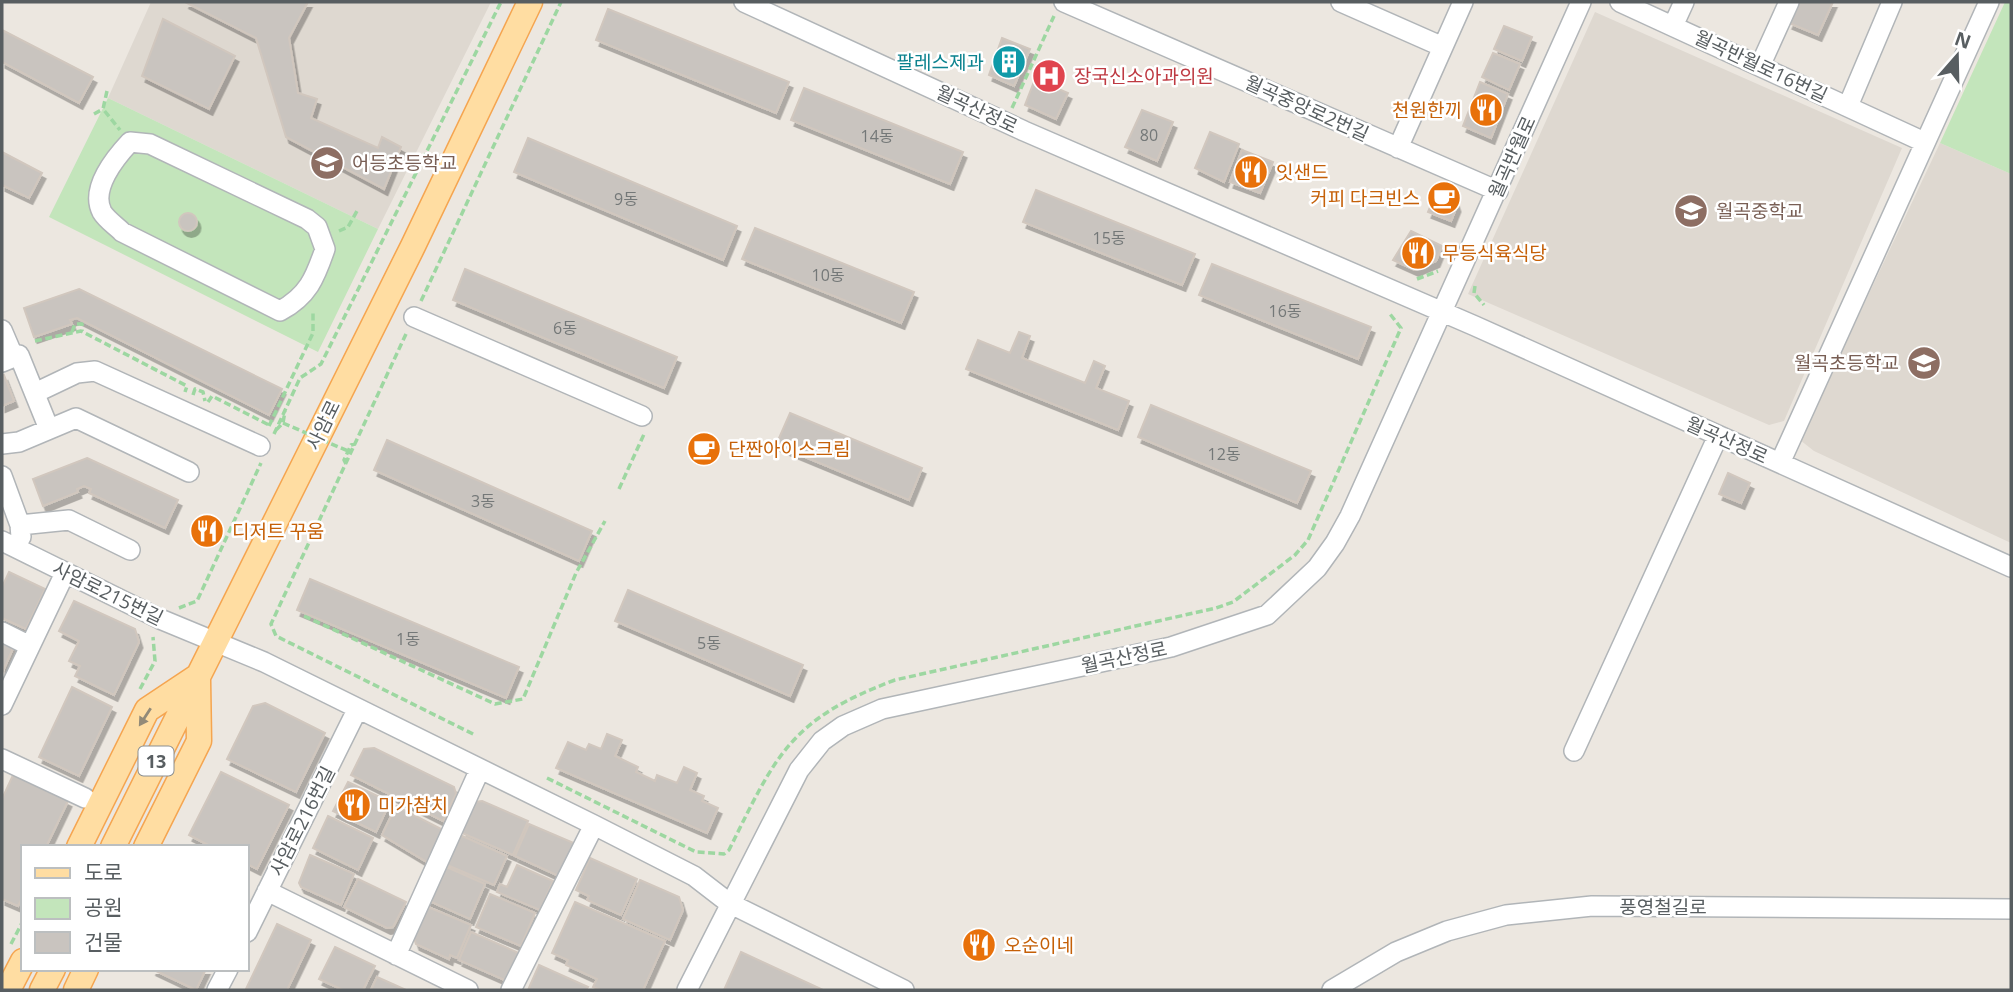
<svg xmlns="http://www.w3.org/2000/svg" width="2013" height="992" font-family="'Open Sans','Noto Sans KR',sans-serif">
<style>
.education{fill:#ded8d0}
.green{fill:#c3e5bb}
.building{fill:#c9c4bf;stroke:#d1c7be;stroke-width:2;filter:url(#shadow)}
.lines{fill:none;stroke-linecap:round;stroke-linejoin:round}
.minor-casing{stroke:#b1b5b8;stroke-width:22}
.major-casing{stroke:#f5a550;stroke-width:27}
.path{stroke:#9dd7a1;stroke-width:3.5;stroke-dasharray:7 3.5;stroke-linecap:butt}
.minor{stroke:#fff;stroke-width:19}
.major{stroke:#ffdda2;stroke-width:24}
.path-bridge{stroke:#9dd7a1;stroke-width:3.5;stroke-dasharray:7 3.5;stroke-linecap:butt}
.oneway{fill:#928a78}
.labels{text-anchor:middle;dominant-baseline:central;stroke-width:5;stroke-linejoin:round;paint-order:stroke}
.number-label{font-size:16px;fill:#747878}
.shield{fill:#fff;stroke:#8a8e90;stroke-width:2}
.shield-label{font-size:18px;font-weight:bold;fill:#585e61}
.culture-label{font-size:19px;fill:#0d838f;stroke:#fff;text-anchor:end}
.street-label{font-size:19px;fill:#585e61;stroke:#fff}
.health-label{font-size:19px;fill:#be3a42;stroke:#fff;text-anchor:start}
.food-label{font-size:19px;fill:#c56008;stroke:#fff;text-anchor:start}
.education-label{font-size:19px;fill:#785e54;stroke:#fff;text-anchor:start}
</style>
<defs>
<filter id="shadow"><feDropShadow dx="3.5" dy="6" stdDeviation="0" flood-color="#0004"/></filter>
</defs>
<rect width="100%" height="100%" fill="#ece7e0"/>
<path class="education" d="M151 2H491L378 229 108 98Z
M1595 12 1902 148 1784 421 1769 425 1468 294Z
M1940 143 2011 174V543L1814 451 1800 440Z"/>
<path class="green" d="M2005 2H2011V174L1940 143Z
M108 98 378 229 318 352 49 217Z"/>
<path class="building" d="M185 2H308L289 38 298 93 317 99 311 118 378 148 382 137 401 147 384 189 286 137 256 38Z
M1799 2H1833L1818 35 1789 23Z
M608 9 789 82 776 113 596 40Z
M163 19 235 56 209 109 142 76Z
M1504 26 1532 37 1522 61 1494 49Z
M2 30 93 77 79 103 2 62Z
M1002 38 1030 49 1014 86 989 75Z
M1493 53 1520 64 1509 90 1482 77Z
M1035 79 1068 93 1056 119 1025 105Z
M1480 82 1508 94 1491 138 1463 126Z
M804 88 963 152 950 184 791 120Z
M1142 110 1173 122 1157 161 1125 147Z
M1210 132 1239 144 1224 182 1195 168Z
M528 138 737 226 723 260 514 172Z
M1242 150 1273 162 1260 193 1230 182Z
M2 152 42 173 29 198 2 185Z
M1439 186 1452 191 1457 206 1451 221 1428 212Z
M1036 190 1195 254 1182 285 1023 222Z
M179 222a9 9 0 1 1 18 0a9 9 0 1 1-18 0Z
M755 228 914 292 901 323 742 259Z
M1411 231 1442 246 1436 261 1415 270 1393 260Z
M1212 264 1371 327 1358 359 1199 295Z
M465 269 677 357 664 388 453 300Z
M79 289 282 389 269 415 77 318 70 320 72 324 34 337 24 308Z
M1019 332 1030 336 1022 358 1085 383 1094 361 1105 366 1096 388 1129 401 1118 430 966 369 978 340 1010 353Z
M4 375 14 401 2 406V376Z
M1151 405 1311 471 1297 503 1138 437Z
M790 413 922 468 909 500 776 445Z
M387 440 592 531 579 561 374 470Z
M87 458 178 500 165 528 89 493 91 489 84 486 77 489 78 492 43 506 33 479Z
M1728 473 1750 483 1741 503 1719 494Z
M9 572 45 589 26 629 2 618V587Z
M310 579 519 667 506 698 297 610Z
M628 590 803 665 790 696 615 621Z
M74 601 135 629 139 642 114 695 75 676 80 666 69 661 79 641 59 631Z
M2 641 14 646 2 673Z
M72 687 112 707 79 776 39 757Z
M265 703 325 733 296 792 227 759 253 706Z
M607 734 622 740 615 756 638 767 636 772 655 781 657 775 677 783 684 767 697 773 690 790 704 796 702 801 718 808 707 833 556 768 568 742 586 750 589 744 601 749Z
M374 748 454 787 456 794 443 821 351 775 364 749Z
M221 772 289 805 257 869 247 864V847H212L189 835Z
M13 775 68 801 46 847H23V896L18 906 2 899V799Z
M348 782 390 802 376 832 333 811Z
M482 801 528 821 513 855 462 833 475 802Z
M396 806 443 830 427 862 382 835Z
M328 816 373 838 358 870 313 848Z
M529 824 576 844 561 877 515 856Z
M460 835 507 856 494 885 447 865Z
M310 855 354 874 341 905 301 887 299 883Z
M590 858 637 879 621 915 587 900 589 896 576 890Z
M442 865 485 884 470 919 427 900Z
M517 865 553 881 540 910 497 892 500 884 507 887Z
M358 879 406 902 393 927 387 928 344 907Z
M640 880 679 897 683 910 670 940 623 919Z
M490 894 535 913 521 946 476 927Z
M575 902 665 941 643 990H600L593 987 597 979 566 965 568 960 552 953Z
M428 907 471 925 457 958 450 955 449 959 416 944 414 938Z
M277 924 311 940 287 990H249L246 989Z
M471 932 521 954 509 982 459 960Z
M335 947 375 966 363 990H343L319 979Z
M741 952 823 990H724Z
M539 965 588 987 586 990H528Z
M152 969H206L196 990Z
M377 977 406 990H371Z"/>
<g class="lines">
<g class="minor-casing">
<path id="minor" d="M744 2 1024 131 1475 326 2011 567
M1064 2 1498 191
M1341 2 1443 47
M1620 2 1924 142
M1673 26 1684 2
M1760 66 1789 2
M1848 106 1892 2
M130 142 150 144 307 219 317 227 325 249C315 278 308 296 280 311L122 232C116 226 106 219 102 212 90 189 115 158 130 142Z
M1398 148 1463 2
M414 317 642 416
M2 330 14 358
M2 362 19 355 49 429
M35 393 77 373 95 371 260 446
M2 444 19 442 76 418 189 472
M1780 463 1989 2
M2 476 20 525 21 537
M20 525 69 520 130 550
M2 541 160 619 264 662 594 825 694 876 729 903 904 990
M2 632 30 646
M2 705 65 573
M1574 751 1718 436
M2 759 85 798
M267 891 468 990
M247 932 357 710
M396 955 480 769
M217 990 228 969
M511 990 594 825
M687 990 799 770 822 741 843 726 882 709 1171 647 1267 615 1317 568 1335 543 1350 516 1581 2
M1332 990 1396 952 1447 931 1506 915 1592 906 2011 909"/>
</g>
<g class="major-casing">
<path id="major" d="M79 847 147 710 198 676
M113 847 413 246 530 2
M146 847 199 741 198 680
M8 990 23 961
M42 990 53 969
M76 990 86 969"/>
</g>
<path class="path" d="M107 91 103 109 120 130
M1012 108 1054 16
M94 114 103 109
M339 231 348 227 357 211
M1417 279 1438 271
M1475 286 1474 293 1484 305
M421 301 561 2
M72 332 75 324H82V331
M406 334 271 624 276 636 475 735
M35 341 81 331 187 386 185 392
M193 395 195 389 203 392 205 401
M208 402 212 396 269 425
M269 426 313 333V310
M276 430 283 423 285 411
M274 434 300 378 321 364 501 2
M346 464 344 460 351 445 355 444
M619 489 645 432
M179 608 197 601 261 463
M304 616 495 704 523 699 576 573 605 521
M140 689 155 661 153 637
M547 778 696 852 724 854 729 850C776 755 790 719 895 680L1216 608 1233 602 1295 555 1308 540 1401 328 1390 314
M11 944 23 921"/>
<use href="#minor" class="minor"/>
<use href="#major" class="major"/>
<path class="path-bridge" d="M283 423 348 451"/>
</g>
<defs><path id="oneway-solid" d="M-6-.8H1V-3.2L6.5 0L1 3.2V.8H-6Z" transform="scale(1.75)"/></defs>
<use class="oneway" href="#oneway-solid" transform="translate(145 717) rotate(123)"/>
<defs>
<g id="building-disc" transform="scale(1.75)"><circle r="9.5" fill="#0f9aa8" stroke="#fff"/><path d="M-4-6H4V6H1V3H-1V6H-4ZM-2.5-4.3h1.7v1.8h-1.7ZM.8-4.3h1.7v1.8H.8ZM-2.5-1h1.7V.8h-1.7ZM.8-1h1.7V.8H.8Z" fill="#fff"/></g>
<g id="hospital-disc" transform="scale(1.75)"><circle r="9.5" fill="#e0444e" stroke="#fff"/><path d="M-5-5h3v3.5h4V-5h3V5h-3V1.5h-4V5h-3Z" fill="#fff"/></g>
<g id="restaurant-disc" transform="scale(1.75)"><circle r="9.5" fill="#e8710a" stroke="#fff"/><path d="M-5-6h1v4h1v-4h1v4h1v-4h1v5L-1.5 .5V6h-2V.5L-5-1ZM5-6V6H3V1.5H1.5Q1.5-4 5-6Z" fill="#fff"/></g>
<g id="school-disc" transform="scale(1.75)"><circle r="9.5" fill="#8d6e63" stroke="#fff"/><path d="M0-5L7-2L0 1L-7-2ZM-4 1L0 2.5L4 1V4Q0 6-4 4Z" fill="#fff"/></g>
<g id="cafe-disc" transform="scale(1.75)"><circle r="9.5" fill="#e8710a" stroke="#fff"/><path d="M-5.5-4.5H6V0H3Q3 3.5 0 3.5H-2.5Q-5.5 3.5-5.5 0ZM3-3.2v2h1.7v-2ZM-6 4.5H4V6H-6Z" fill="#fff"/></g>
</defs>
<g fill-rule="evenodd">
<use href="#building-disc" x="1009" y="62"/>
<use href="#hospital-disc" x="1049" y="76"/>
<use href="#restaurant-disc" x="1486" y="110"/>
<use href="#school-disc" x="327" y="163"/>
<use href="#restaurant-disc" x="1251" y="172"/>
<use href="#cafe-disc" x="1444" y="198"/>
<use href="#school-disc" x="1691" y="211"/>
<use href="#restaurant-disc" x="1418" y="253"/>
<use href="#school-disc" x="1924" y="363"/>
<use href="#cafe-disc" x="704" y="449"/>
<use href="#restaurant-disc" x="207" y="531"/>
<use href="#restaurant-disc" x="354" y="805"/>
<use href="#restaurant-disc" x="979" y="945"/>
</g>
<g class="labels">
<g class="number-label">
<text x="1149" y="135">80</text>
<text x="877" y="136">14동</text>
<text x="626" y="199">9동</text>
<text x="1109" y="238">15동</text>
<text x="828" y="275">10동</text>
<text x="1285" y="311">16동</text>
<text x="565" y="328">6동</text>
<text x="1224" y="454">12동</text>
<text x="483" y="501">3동</text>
<text x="408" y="639">1동</text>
<text x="709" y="643">5동</text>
</g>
<rect class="shield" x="138.5" y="746.5" width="35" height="29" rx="5"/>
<g class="shield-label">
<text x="156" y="761">13</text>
</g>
<g class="culture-label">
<text x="984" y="62">팔레스제과</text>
</g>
<g class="street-label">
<text transform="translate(1761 66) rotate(25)">월곡반월로16번길</text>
<text transform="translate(1307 108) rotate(24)">월곡중앙로2번길</text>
<text transform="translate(977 109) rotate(25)">월곡산정로</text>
<text transform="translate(1512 157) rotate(-66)">월곡반월로</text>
<text transform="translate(323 425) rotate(-64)">사암로</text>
<text transform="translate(1727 440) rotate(24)">월곡산정로</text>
<text transform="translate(108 593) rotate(26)">사암로215번길</text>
<text transform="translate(1124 657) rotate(-12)">월곡산정로</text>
<text transform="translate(302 821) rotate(-63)">사암로216번길</text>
<text x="1663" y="907">풍영철길로</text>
</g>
<g class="health-label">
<text x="1074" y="76">장국신소아과의원</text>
</g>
<g class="food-label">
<text x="1462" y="110" text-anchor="end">천원한끼</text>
<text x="1276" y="172">잇샌드</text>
<text x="1420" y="198" text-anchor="end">커피 다크빈스</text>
<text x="1442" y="253">무등식육식당</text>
<text x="728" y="449">단짠아이스크림</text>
<text x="232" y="531">디저트 꾸움</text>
<text x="378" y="805">미가참치</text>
<text x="1004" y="945">오순이네</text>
</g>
<g class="education-label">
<text x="352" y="163">어등초등학교</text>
<text x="1716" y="211">월곡중학교</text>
<text x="1899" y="363" text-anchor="end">월곡초등학교</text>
</g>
</g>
<rect width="2013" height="992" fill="none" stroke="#585e61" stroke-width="7"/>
<rect x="21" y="845" width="228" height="126" fill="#ffffff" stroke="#bcbfc0" stroke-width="2"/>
<rect x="35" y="868" width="35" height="10" fill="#ffdda2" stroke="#bcbfc0" stroke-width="2"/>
<text x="84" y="880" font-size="21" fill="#585e61">도로</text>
<rect x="35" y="898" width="35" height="21" fill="#c3e5bb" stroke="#bcbfc0" stroke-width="2"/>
<text x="84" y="915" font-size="21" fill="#585e61">공원</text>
<rect x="35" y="932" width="35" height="21" fill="#c9c4bf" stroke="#bcbfc0" stroke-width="2"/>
<text x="84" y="950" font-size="21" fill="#585e61">건물</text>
<g transform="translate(1957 56) rotate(20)" stroke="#ffffff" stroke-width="5" paint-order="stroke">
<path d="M0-5L12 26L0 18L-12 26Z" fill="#585e61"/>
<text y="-10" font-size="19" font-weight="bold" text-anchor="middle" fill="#585e61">N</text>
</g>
</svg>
